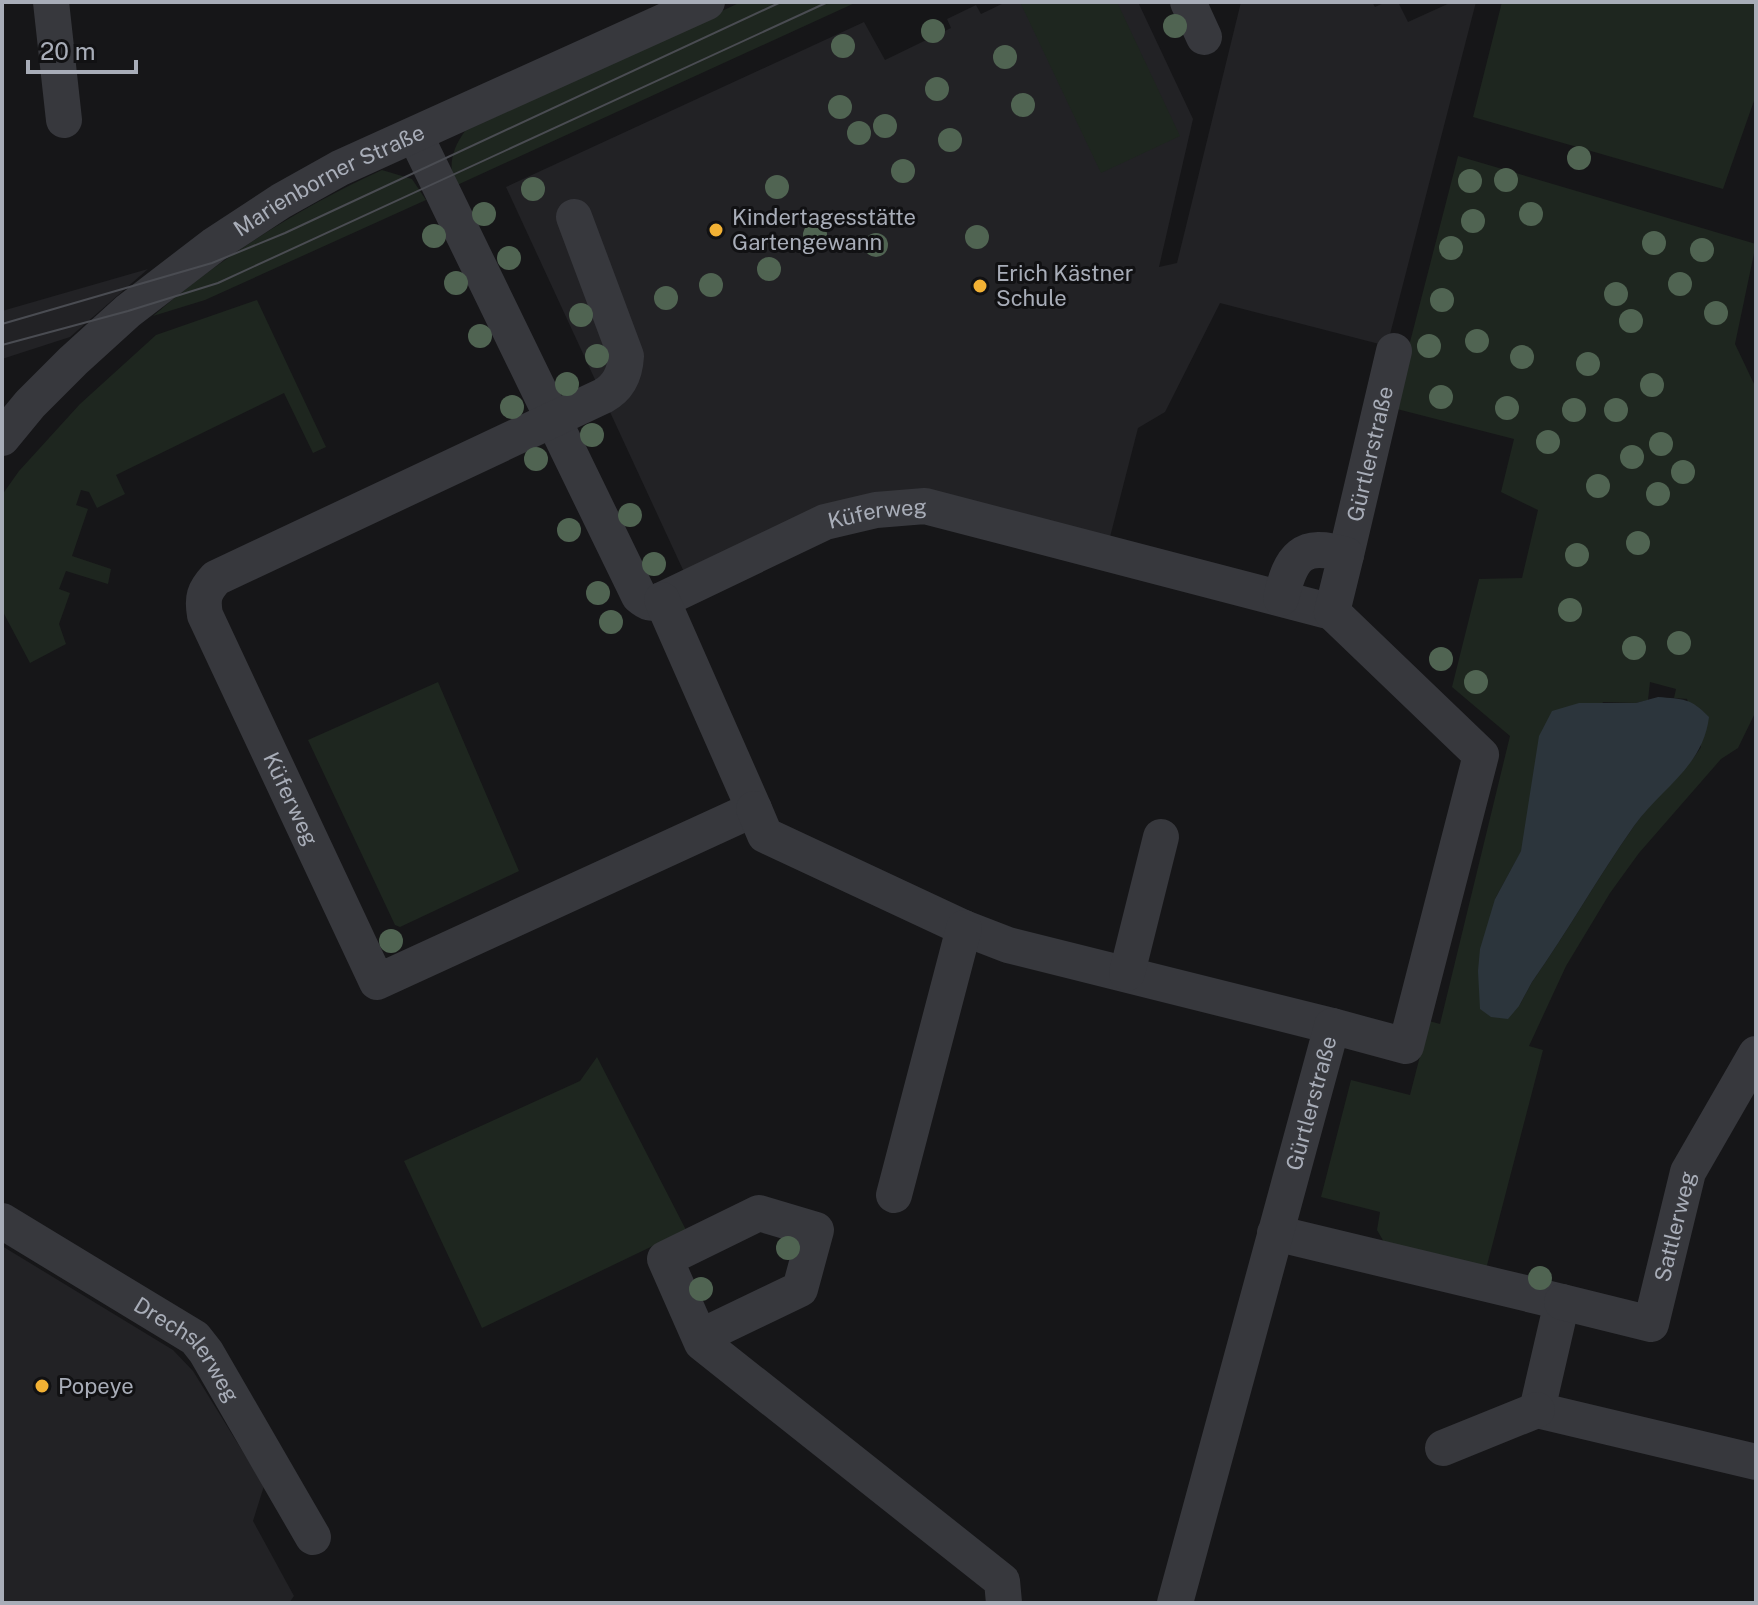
<svg xmlns="http://www.w3.org/2000/svg" width="1758" height="1605" font-family="'Public Sans',sans-serif">
<style>
.built{fill:#222225}
.green{fill:#1e261f;fill-rule:evenodd}
.water{fill:#2c353c}
.lines{fill:none;stroke-linecap:round;stroke-linejoin:round}
.minor{stroke:#37383d;stroke-width:36}
.tram{stroke:#4a4c52;stroke-width:2}
.tree{fill:#506452}
.poi-dot{fill:#f2b134;stroke:#111113;stroke-width:3}
.labels{text-anchor:middle;dominant-baseline:central;stroke-width:6;stroke-linejoin:round;paint-order:stroke}
.street-label{font-size:22px;fill:#a8adb8;stroke:#111113}
.poi-label{font-size:22px;fill:#a8adb8;stroke:#111113;text-anchor:start}
</style>
<rect width="100%" height="100%" fill="#161618"/>
<path class="built" d="M1006 2H1138L1193 119 1159 267 1177 263 1241 2H1372L1375 7 1386 2H1398L1408 22 1452 2H1476L1387 346 1220 303 1165 412 1138 428 1110 537 953 497 684 572 506 187 864 22 885 60 951 28 947 19 976 5 981 14Z
M148 269 70 337 2 359V311Z
M2 1246 173 1350 193 1371 264 1486 253 1521 294 1596 289 1603H2Z"/>
<path class="green" d="M741 2H857L455 186C448 165 452 149 465 131Z
M1020 2H1117L1180 136 1101 173Z
M1502 2H1756V95L1723 189 1473 117Z
M1458 156 1756 244 1735 344 1756 388V711L1738 748 1721 759 1639 853 1610 893 1566 966 1529 1046 1543 1050 1485 1273 1388 1249 1377 1230 1380 1212 1321 1197 1351 1080 1410 1095 1429 1021 1440 1024 1510 736 1452 687 1479 579 1522 578 1538 510 1501 492 1514 439 1393 408ZM1650 682 1676 689 1674 698 1687 699 1701 747C1682 777 1654 797 1634 826 1598 877 1568 931 1532 982L1519 1006 1495 899 1603 702 1636 703 1648 700Z
M382 170 412 179 426 200 205 300 153 316C223 256 299 208 382 170Z
M257 300 326 447 313 453 284 393 116 475 125 494 97 508 89 492 81 490 76 505 88 509 72 556 111 569 108 584 66 571 59 589 70 593 59 624 66 644 30 663 2 610V495L19 471 80 404 156 335Z
M438 682 519 871 400 927 395 925 308 740Z
M597 1057 686 1230 482 1328 404 1161 580 1081Z"/>
<path class="water" d="M1658 697C1683 699 1691 698 1709 717 1703 767 1661 788 1634 826 1598 877 1568 931 1532 982L1519 1006 1508 1019 1491 1017 1480 1009 1478 971 1480 949 1495 899 1521 851 1539 736 1552 711 1579 703H1636Z"/>
<g class="lines">
<g class="minor">
<path d="M51 2 64 120"/>
<path d="M1188 2 1204 37"/>
<path id="s1" d="M415 135 639 596C647 603 651 605 662 600L825 522 876 510 925 506 1332 612"/>
<path id="s2" d="M574 217 626 356C625 374 618 388 603 396L216 578C204 591 202 598 205 615L377 982 754 809 662 600"/>
<path id="s3" d="M2 438 30 404 73 361 128 311 214 245 281 201 340 168 707 2"/>
<path id="s4" d="M1346 555 1394 351"/>
<path d="M754 809 765 835 964 928 1008 945 1332 1026"/>
<path d="M1127 973 1161 837"/>
<path d="M894 1195 964 928"/>
<path id="s5" d="M2 1221 195 1338 206 1352 313 1537"/>
<path d="M1275 1233 1562 1302 1537 1410 1756 1462"/>
<path id="s6" d="M1562 1302 1651 1324 1688 1172 1756 1054"/>
<path d="M700 1337 800 1289 816 1230 759 1213 665 1259 702 1343 1002 1581 1004 1603"/>
<path d="M1443 1448 1537 1410"/>
<path id="s7" d="M1175 1603 1332 1026 1406 1046 1481 755 1332 612 1346 555C1301 541 1291 557 1281 598"/>
</g>
<path class="tram" d="M2 324 212 263 285 233 781 2
M2 345 128 311 218 283 828 2"/>
</g>
<g class="tree">
<circle cx="1175" cy="26" r="12"/>
<circle cx="933" cy="31" r="12"/>
<circle cx="843" cy="46" r="12"/>
<circle cx="1005" cy="57" r="12"/>
<circle cx="937" cy="89" r="12"/>
<circle cx="1023" cy="105" r="12"/>
<circle cx="840" cy="107" r="12"/>
<circle cx="885" cy="126" r="12"/>
<circle cx="859" cy="133" r="12"/>
<circle cx="950" cy="140" r="12"/>
<circle cx="1579" cy="158" r="12"/>
<circle cx="903" cy="171" r="12"/>
<circle cx="1506" cy="180" r="12"/>
<circle cx="1470" cy="181" r="12"/>
<circle cx="777" cy="187" r="12"/>
<circle cx="533" cy="189" r="12"/>
<circle cx="484" cy="214" r="12"/>
<circle cx="1531" cy="214" r="12"/>
<circle cx="1473" cy="221" r="12"/>
<circle cx="815" cy="235" r="12"/>
<circle cx="434" cy="236" r="12"/>
<circle cx="977" cy="237" r="12"/>
<circle cx="1654" cy="243" r="12"/>
<circle cx="876" cy="245" r="12"/>
<circle cx="1451" cy="248" r="12"/>
<circle cx="1702" cy="250" r="12"/>
<circle cx="509" cy="258" r="12"/>
<circle cx="769" cy="269" r="12"/>
<circle cx="456" cy="283" r="12"/>
<circle cx="1680" cy="284" r="12"/>
<circle cx="711" cy="285" r="12"/>
<circle cx="1616" cy="294" r="12"/>
<circle cx="666" cy="298" r="12"/>
<circle cx="1442" cy="300" r="12"/>
<circle cx="1716" cy="313" r="12"/>
<circle cx="581" cy="315" r="12"/>
<circle cx="1631" cy="321" r="12"/>
<circle cx="480" cy="336" r="12"/>
<circle cx="1477" cy="341" r="12"/>
<circle cx="1429" cy="346" r="12"/>
<circle cx="597" cy="356" r="12"/>
<circle cx="1522" cy="357" r="12"/>
<circle cx="1588" cy="364" r="12"/>
<circle cx="567" cy="384" r="12"/>
<circle cx="1652" cy="385" r="12"/>
<circle cx="1441" cy="397" r="12"/>
<circle cx="512" cy="407" r="12"/>
<circle cx="1507" cy="408" r="12"/>
<circle cx="1574" cy="410" r="12"/>
<circle cx="1616" cy="410" r="12"/>
<circle cx="592" cy="435" r="12"/>
<circle cx="1548" cy="442" r="12"/>
<circle cx="1661" cy="444" r="12"/>
<circle cx="1632" cy="457" r="12"/>
<circle cx="536" cy="459" r="12"/>
<circle cx="1683" cy="472" r="12"/>
<circle cx="1598" cy="486" r="12"/>
<circle cx="1658" cy="494" r="12"/>
<circle cx="630" cy="515" r="12"/>
<circle cx="569" cy="530" r="12"/>
<circle cx="1638" cy="543" r="12"/>
<circle cx="1577" cy="555" r="12"/>
<circle cx="654" cy="564" r="12"/>
<circle cx="598" cy="593" r="12"/>
<circle cx="1570" cy="610" r="12"/>
<circle cx="611" cy="622" r="12"/>
<circle cx="1679" cy="643" r="12"/>
<circle cx="1634" cy="648" r="12"/>
<circle cx="1441" cy="659" r="12"/>
<circle cx="1476" cy="682" r="12"/>
<circle cx="391" cy="941" r="12"/>
<circle cx="788" cy="1248" r="12"/>
<circle cx="1540" cy="1278" r="12"/>
<circle cx="701" cy="1289" r="12"/>
</g>
<g class="poi-dot">
<circle cx="716" cy="230" r="8"/>
<circle cx="980" cy="286" r="8"/>
<circle cx="42" cy="1386" r="8"/>
</g>
<g class="labels">
<g class="street-label">
<text stroke="none"><textPath href="#s3" startOffset="420">Marienborner Straße</textPath></text>
<text stroke="none"><textPath href="#s4" startOffset="104">Gürtlerstraße</textPath></text>
<text stroke="none"><textPath href="#s1" startOffset="772">Küferweg</textPath></text>
<text stroke="none"><textPath href="#s2" startOffset="868">Küferweg</textPath></text>
<text stroke="none"><textPath href="#s7" startOffset="518">Gürtlerstraße</textPath></text>
<text stroke="none"><textPath href="#s6" startOffset="192">Sattlerweg</textPath></text>
<text stroke="none"><textPath href="#s5" startOffset="228">Drechslerweg</textPath></text>
</g>
<g class="poi-label">
<text x="732" y="217">Kindertagesstätte<tspan x="732" dy="25">Gartengewann</tspan></text>
<text x="996" y="273">Erich Kästner<tspan x="996" dy="25">Schule</tspan></text>
<text x="58" y="1386">Popeye</text>
</g>
</g>
<rect width="1758" height="1605" fill="none" stroke="#a8adb8" stroke-width="8"/>
<path d="M28 60v12h108v-12" fill="none" stroke="#a8adb8" stroke-width="4"/>
<text x="40" y="60" font-size="24" fill="#a8adb8" stroke="#111113" stroke-width="6" paint-order="stroke">20 m</text>
</svg>
